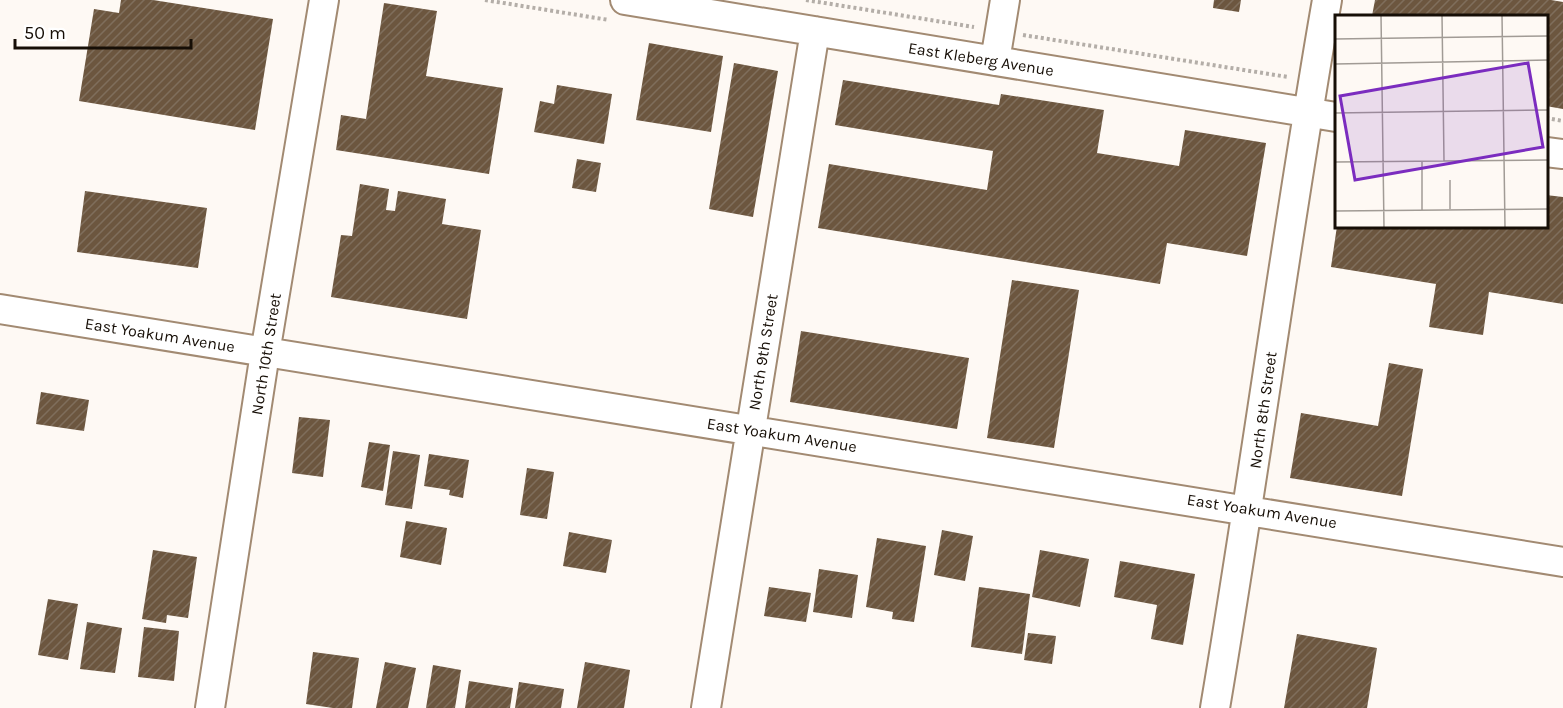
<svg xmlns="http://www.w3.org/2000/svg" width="1563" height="708" font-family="Karla,sans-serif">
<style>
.building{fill:url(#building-hatch)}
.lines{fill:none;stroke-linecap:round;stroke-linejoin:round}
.minor-casing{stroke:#a28a72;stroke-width:32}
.path{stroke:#b4aea8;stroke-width:4;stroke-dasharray:3 3;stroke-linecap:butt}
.minor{stroke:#fff;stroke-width:28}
.labels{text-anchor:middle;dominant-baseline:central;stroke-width:6;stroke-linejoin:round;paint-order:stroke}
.street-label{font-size:16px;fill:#160e06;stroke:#fff}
.inset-road{fill:none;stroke:#a19b95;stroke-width:1.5}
.view{fill:#7b2cbf;fill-opacity:0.15;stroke:#7b2cbf;stroke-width:3}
.inset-edge{fill:none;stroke:#160e06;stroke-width:3}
</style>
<defs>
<pattern id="building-hatch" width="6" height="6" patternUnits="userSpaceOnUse" patternTransform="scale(1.5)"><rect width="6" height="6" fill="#6c563f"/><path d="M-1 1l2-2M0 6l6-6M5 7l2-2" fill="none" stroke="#7f6e5c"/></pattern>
</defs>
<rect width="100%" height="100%" fill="#fef9f4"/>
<path class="building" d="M121 0H153L273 19 255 130 79 101 94 9 119 13Z
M1214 0H1241L1239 12 1213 8Z
M1375 0H1551L1563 2V109L1546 106V16H1372Z
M384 3 437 11 426 76 503 88 489 174 336 150 341 115 366 119Z
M649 43 723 56 711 132 636 120Z
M734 63 778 71 753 217 709 209Z
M843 80 999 105 1001 94 1104 110 1097 153 1179 166 1185 130 1266 143 1247 256 1167 243 1160 284 818 228 829 164 987 190 993 151 835 125Z
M557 85 612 94 604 144 534 132 540 101 554 104Z
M577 159 601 163 596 192 572 188Z
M360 184 389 189 386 210 395 211 398 191 446 199 442 224 481 230 467 319 331 297 341 235 352 236Z
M85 191 207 208 198 268 77 252Z
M1546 195 1563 197V304L1489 292 1483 335 1429 327 1436 284 1331 267 1337 226H1546Z
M1012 280 1079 290 1054 448 987 438Z
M801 331 969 358 957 429 790 402Z
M1389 363 1423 369 1402 496 1290 478 1301 413 1378 426Z
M41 392 89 400 84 431 36 424Z
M299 417 330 420 323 477 292 473Z
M369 442 390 445 383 491 361 487Z
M393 451 420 455 412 509 385 505Z
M429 454 469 460 463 498 449 495 450 490 424 486Z
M527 468 554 472 547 519 520 515Z
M406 521 447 528 441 565 400 557Z
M942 530 973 536 965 581 934 575Z
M569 532 612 540 606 573 563 566Z
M877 538 926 546 914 622 892 619 893 612 866 607Z
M153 550 197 557 188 618 167 615 166 623 142 619Z
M1040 550 1089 559 1080 607 1032 597Z
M1120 561 1195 574 1183 645 1151 639 1157 605 1114 597Z
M819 569 858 575 852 618 813 612Z
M769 587 811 593 806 622 764 616Z
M979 587 1030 594 1022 654 971 647Z
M48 599 78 604 68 660 38 655Z
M87 622 122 628 115 673 80 669Z
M144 627 179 631 174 681 138 677Z
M1028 633 1056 636 1052 664 1024 660Z
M1297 634 1377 648 1367 708H1284Z
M313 652 359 658 352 708H333L306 704Z
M385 662 416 668 408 708H376Z
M585 662 630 670 624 708H577Z
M433 665 461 670 455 708H426Z
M469 681 513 688 510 708H465Z
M519 682 564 689 561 708H515Z"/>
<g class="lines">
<g class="minor-casing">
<path id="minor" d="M625 0 1336 117
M995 61 1005 0
M1546 152 1563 154
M0 309C521 395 1043 473 1563 562
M210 708 265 353 324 0
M706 708 815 31
M1215 708C1255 472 1286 235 1327 0"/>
</g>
<path class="path" d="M485 0 609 20
M806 0 974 27
M1023 35 1288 77
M1546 118 1563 121"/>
<use href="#minor" class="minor"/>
</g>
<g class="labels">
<g class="street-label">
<text transform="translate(981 59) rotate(9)">East Kleberg Avenue</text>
<text transform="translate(160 335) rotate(9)">East Yoakum Avenue</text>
<text transform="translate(763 352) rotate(-81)">North 9th Street</text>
<text transform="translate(266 354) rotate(-81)">North 10th Street</text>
<text transform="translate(1263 410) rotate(-82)">North 8th Street</text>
<text transform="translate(782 435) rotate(9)">East Yoakum Avenue</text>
<text transform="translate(1262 511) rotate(9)">East Yoakum Avenue</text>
</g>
</g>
<g transform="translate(1335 15)">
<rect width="213" height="213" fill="#fef9f4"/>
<path class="inset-road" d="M46 0 49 213M107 0 109 146M167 0 170 213M0 24 213 21M0 49 213 45M0 98 213 95M87 146V195M0 147 213 145M115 165V194M0 196 213 194"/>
<path class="view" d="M193 48 208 132 20 165 5 81Z"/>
<rect width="213" height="213" class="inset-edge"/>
</g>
<path d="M15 39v9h176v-9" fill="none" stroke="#160e06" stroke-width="3"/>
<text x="24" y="39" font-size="18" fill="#160e06" stroke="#ffffff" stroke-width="4.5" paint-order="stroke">50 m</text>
</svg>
